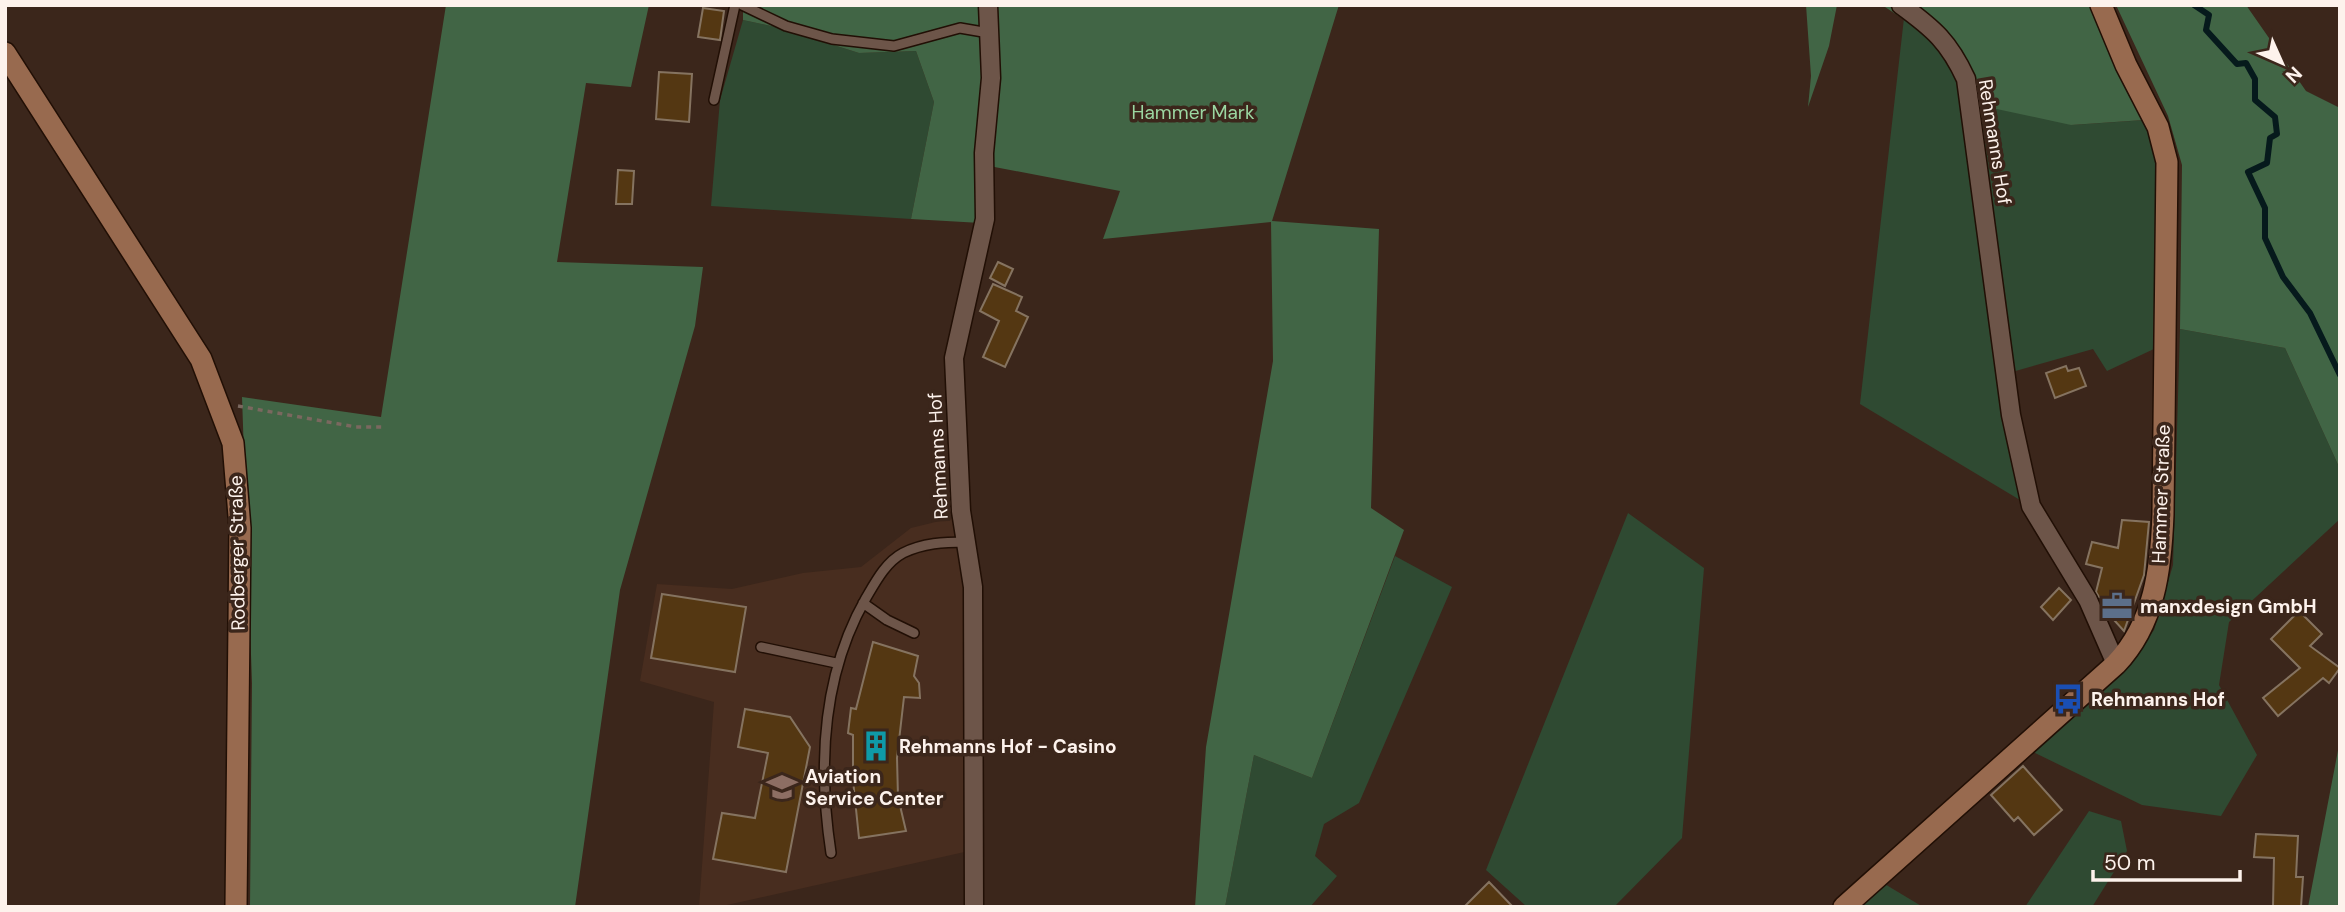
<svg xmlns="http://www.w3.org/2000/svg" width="2345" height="912" font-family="'DM Sans',sans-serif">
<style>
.built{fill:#482d1f}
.green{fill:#2f4a32}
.forest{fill:#416545}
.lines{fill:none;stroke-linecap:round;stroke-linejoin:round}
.stream{stroke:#061a1c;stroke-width:6}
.building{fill:#543712;stroke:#857360;stroke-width:2}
.lane-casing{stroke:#210f05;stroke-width:12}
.street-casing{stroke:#210f05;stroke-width:21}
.secondary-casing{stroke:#210f05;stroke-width:24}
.path{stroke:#7a685f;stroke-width:3.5;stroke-dasharray:5 5;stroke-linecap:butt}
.lane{stroke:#6d5549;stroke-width:9}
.street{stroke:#6d5549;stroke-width:18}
.secondary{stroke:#986a4f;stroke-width:21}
.labels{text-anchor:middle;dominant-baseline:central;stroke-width:7;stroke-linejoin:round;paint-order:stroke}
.park-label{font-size:19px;fill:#9bd6a1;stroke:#3b261b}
.street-label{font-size:19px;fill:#fdf2ec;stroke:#3b261b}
.poi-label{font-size:19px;font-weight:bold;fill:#fdf2ec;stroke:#3b261b;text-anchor:start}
</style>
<rect width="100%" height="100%" fill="#3b261b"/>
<path class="built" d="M956 517 969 592V851L718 907H699L714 702 640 681 657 584 732 589 803 573 861 567 911 528Z"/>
<path class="green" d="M1904 18 2071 125 2146 120 2163 163 2156 348 2107 371 2093 349 1998 376 2020 500 1860 404Z
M743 20 780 28 859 53 916 51 934 102 911 219 711 206 720 100Z
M2180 329 2285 348 2340 469V519L2229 622 2219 685 2257 755 2221 816 2142 805 2031 751 2134 659 2154 630 2173 565Z
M1628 513 1704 568 1682 838 1614 907H1527L1486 870Z
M1395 556 1452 587 1359 803 1324 824 1315 856 1337 876 1310 907H1225L1254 755 1312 778Z
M2089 811 2121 821 2127 851 2092 907H2025Z
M1883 883 1923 907H1854Z"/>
<path class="forest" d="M446 5H649L631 87 586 83 557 262 703 267 695 326 620 590 575 907H250L252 683 242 397 381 417Z
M743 5H1339L1272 221 1379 229 1371 508 1404 530 1312 778 1254 755 1225 907H1195L1206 747 1273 361 1271 222 1103 239 1120 191 984 165 981 223 911 219 934 102 916 51 859 53 780 28 743 20Z
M1806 5H1837L1829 46 1808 107 1811 76Z
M1882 5H2093L2144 120 2071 125 1964 102 1945 47Z
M2116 5H2246L2306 91 2340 108V469L2285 348 2180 329 2182 165 2168 116Z
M2340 740V907H2308Z"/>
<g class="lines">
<path class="stream" d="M2194 5 2209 15 2206 30 2237 64 2246 63 2255 79V100L2275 117 2277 134 2270 138 2267 163 2248 172 2265 208V238L2283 277 2310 313 2340 375"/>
</g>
<path class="building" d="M703 8 724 11 720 40 698 37Z
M659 72 692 74 689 122 656 119Z
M618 170 634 171 632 204H616Z
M998 262 1013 269 1005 286 990 278Z
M993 284 1022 297 1016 311 1028 317 1005 367 983 357 999 321 980 311Z
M2066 366 2068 371 2079 368 2086 386 2055 398 2046 373Z
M2122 520 2149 522 2144 575 2124 631 2104 609 2105 599 2099 597 2096 592 2102 568 2086 564 2092 542 2118 548Z
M2059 588 2071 600 2053 620 2041 607Z
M662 594 746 607 735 672 651 658Z
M2299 611 2322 634 2310 646 2340 668 2329 683 2323 678 2278 716 2263 698 2300 668 2271 639Z
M873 642 918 656 914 676 919 683 920 698 904 697 897 758 898 797 906 831 859 838 853 780V735L848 733 851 708 856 709Z
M745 709 790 717 810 747 786 872 713 859 722 813 755 818 768 753 738 747Z
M2023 766 2062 810 2034 835 2018 817 2014 821 1991 795Z
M2256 834 2298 836 2296 877H2303L2301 907H2273L2274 858 2254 857Z
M1489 882 1513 907H1464Z"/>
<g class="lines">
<g class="lane-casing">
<path id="lane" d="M742 5 786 26 832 39 894 46 960 28 989 33
M714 100 735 5
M863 603 887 620 914 633
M761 647 836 663
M831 853C818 767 822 675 866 598 876 581 886 562 903 553 923 543 944 542 966 542"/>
</g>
<g class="street-casing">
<path id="street" d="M1901 5C1934 29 1949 42 1966 79L2011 415 2031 506 2088 600 2116 664
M974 907 973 587 961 511 954 358 985 219 984 153 991 78 988 5"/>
</g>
<g class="secondary-casing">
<path id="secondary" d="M5 53 201 359 233 443 240 528 236 907
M1844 907 2116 664C2155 623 2161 568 2163 514L2167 162 2158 127 2126 65 2101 5"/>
</g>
<path class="path" d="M238 406 356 427H385"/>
<use href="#lane" class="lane"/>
<use href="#street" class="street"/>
<use href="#secondary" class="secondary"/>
</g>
<defs>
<g id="office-bare" transform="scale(2.415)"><path d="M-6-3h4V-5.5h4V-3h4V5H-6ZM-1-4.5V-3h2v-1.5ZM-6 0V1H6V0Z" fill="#5c6f8a" stroke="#3b261b" stroke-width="2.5" paint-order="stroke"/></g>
<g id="bus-bare" transform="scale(2.415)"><path d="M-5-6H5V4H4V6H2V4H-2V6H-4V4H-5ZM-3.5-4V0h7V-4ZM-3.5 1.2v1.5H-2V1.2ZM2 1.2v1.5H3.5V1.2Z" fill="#1a4fb4" stroke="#3b261b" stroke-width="2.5" paint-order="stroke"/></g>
<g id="building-bare" transform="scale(2.415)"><path d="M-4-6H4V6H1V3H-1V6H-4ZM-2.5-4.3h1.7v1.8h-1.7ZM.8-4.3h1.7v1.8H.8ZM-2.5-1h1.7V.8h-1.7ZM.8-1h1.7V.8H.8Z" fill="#0f9aa8" stroke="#3b261b" stroke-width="2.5" paint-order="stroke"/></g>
<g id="university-bare" transform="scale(2.415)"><path d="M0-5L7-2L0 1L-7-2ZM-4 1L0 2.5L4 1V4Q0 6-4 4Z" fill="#8d6e63" stroke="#3b261b" stroke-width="2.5" paint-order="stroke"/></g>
</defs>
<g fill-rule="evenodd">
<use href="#office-bare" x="2117" y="606"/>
<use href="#bus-bare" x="2068" y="699"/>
<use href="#building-bare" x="876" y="746"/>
<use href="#university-bare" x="782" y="787"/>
</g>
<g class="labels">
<g class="park-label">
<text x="1193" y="112">Hammer Mark</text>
</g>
<g class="street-label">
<text transform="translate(1995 142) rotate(81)">Rehmanns Hof</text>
<text transform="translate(938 456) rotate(-93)">Rehmanns Hof</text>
<text transform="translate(2161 494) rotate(-88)">Hammer Straße</text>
<text transform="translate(237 553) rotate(-91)">Rodberger Straße</text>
</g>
<g class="poi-label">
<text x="2140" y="606">manxdesign GmbH</text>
<text x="2091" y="699">Rehmanns Hof</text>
<text x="899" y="746">Rehmanns Hof - Casino</text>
<text x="805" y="776">Aviation<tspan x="805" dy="22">Service Center</tspan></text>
</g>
</g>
<rect width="2345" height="912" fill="none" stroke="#fdf2ec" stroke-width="14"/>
<g transform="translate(2282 63) rotate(135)" stroke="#3b261b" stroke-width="5" paint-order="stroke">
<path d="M0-5L12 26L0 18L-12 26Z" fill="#fdf2ec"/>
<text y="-10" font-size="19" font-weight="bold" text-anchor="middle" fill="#fdf2ec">N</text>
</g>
<path d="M2093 870v10h147v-10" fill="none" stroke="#fdf2ec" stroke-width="3.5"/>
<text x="2104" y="870" font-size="21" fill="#fdf2ec" stroke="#3b261b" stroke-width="5" paint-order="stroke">50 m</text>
</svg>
